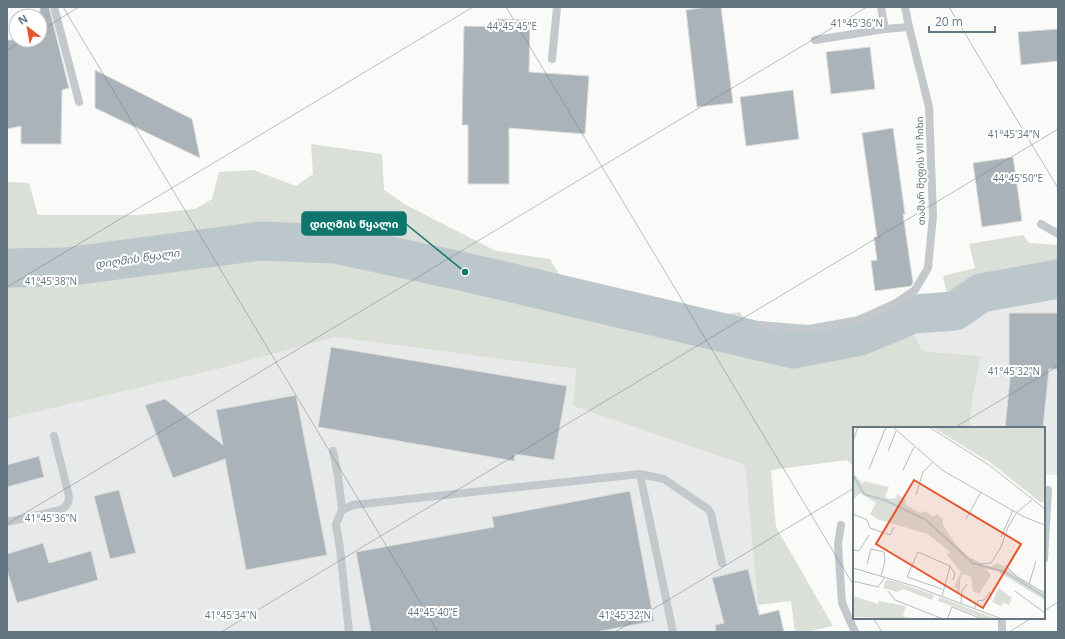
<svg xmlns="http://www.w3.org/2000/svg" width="1065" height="639" font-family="'Open Sans','Noto Sans Georgian',sans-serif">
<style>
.built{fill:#e8e9e9}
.green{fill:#dadfd7}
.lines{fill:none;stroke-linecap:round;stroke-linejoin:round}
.river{stroke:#bbc7cb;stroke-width:39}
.building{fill:#aab3b9;stroke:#dcdcda}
.lane{stroke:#c3c8cc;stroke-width:8}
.ticks{fill:none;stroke:#657683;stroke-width:1;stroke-opacity:0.45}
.labels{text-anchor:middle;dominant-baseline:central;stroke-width:4;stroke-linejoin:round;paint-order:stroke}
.street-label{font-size:10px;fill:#657683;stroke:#fff}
.water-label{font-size:11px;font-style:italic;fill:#60757c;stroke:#fff}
.inset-river{fill:none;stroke:#bbc7cb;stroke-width:2}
.inset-road{fill:none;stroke:#b5bdc2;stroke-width:1}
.view{fill:#e4572e;fill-opacity:0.15;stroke:#e4572e;stroke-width:2}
.inset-edge{fill:none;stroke:#657683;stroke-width:2}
.ticks-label{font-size:10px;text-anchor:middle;fill:#657683;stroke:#fff;stroke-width:4;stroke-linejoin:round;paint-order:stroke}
.leader{fill:none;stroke:#0f766e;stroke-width:1.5}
.callout-dot{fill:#0f766e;stroke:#fff;stroke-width:1.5}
.callout{fill:#0f766e;stroke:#0f766e;stroke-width:1.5}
.callout-label{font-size:11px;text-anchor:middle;font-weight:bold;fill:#fff}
</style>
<rect width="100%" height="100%" fill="#fafaf8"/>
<path class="built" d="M1006 299H1058V475L1044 474V428H970L972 401 981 356 921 351 914 334Z
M335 337 576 369 573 406 745 465 758 604 765 632H7V419L218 369Z"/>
<path class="green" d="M311 144 382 154 384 190 406 205 496 251 550 259 562 279 712 316 740 312 750 330 792 339 852 330 922 299 947 294 943 276 975 268 969 244 1023 235 1029 243 1058 245V299H1006L914 334 922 351 981 356 972 401 970 428H854V467L847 460 771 470 776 527 833 626 805 632H795L791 601 758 605 745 465 573 406 576 369 335 337 218 369 7 419V182L29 183 38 215H139L195 209 212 199 219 172 253 170 296 186 313 174Z"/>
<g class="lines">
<path class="river" d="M7 268 65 267 261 241 335 244 465 272 793 349 860 336 913 314 955 311 981 293 1058 279"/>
</g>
<path class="building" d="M40 7H49L69 88 62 90 61 144H21V126L7 129V40H40Z
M707 7H721L733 103 697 107 686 10Z
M497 19 530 20 529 72 589 76 585 134 509 128V184H468V125H462L464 26 496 27Z
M1058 29V61L1021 65 1018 32Z
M870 47 875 89 831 94 826 52Z
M95 70 192 119 200 158 95 108Z
M793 90 799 139 746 146 740 97Z
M893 128 905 214H903L913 283 911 286 875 291 871 261 877 260 874 237H877L862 133Z
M1013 157 1022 221 982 227 973 163Z
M1009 313H1058V369H1049L1043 428H1005L1011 369H1009Z
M331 347 567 386 554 460 515 454 514 461 318 427Z
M296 395 327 555 246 570 225 459 173 478 145 405 165 399 223 445 216 410Z
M39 456 44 477 7 487V465Z
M119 490 136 553 110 559 94 496Z
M630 491 654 621 596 632H371L356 552 494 527 492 517Z
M43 543 49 563 91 551 98 580 17 603 7 570V554Z
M748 569 759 615 779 610 784 632H716L715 625 724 623 712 578Z"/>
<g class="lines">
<path class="lane" d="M54 7 79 102
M881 7 885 29
M815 40 885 29 909 27
M552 59 557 7
M1041 224 1058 234
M760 325 809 329 859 320 894 304 915 290 928 268 933 216 929 107 909 27 905 7
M333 451 338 476 342 510
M640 474 664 479 708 509 711 514 722 563
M7 522 60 510C66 507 69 504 69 496L54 436
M841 525 838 544 842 603 855 632
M1044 559 1048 490
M1002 618V632
M349 632 340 549 336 524 342 510 353 505 640 474 673 632"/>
</g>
<path class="ticks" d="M63 7 438 632M506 7 854 586M949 7 1058 188M40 31 79 7M7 50 24 40M7 287 473 7M954 428 1058 366M7 524 867 7M1044 611 1058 602M873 618 882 632M221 632 1058 129M615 632 854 488M1009 632 1032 618"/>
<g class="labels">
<g class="street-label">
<text transform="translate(920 171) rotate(-91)">თამარ მეფის VII ჩიხი</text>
</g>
<g class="water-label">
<text transform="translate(137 258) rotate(-8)">დიღმის წყალი</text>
</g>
</g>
<g transform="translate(853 427)">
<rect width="192" height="192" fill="#fafaf8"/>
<path d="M79 0H192V75H187L138 36ZM0 46 10 57 11 54 36 60 32 70 37 72 43 71 44 67 53 73 52 77 62 83 68 86 73 84 80 90 84 87 90 92V98L101 115 120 135 138 140 144 136 150 139 192 167V173L144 144 133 142 138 148 126 167 120 164 118 150 110 147 107 153V166L103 165 104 161 101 160 108 145 94 128 97 125 75 107 24 92 17 87 23 76 7 66 0 73ZM33 153 44 155 81 168 79 173 50 162 44 165 30 161ZM146 161 159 171 156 178 150 176 148 179 139 175ZM0 169 25 177 26 174 53 179 50 189 59 192 0 190ZM86 170 144 192H125V189L85 174Z" fill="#dadfd7"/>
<path class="inset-river" d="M0 48 11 67 34 74 73 93 120 136 152 145 192 170"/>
<path class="inset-road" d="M40 0 89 43 171 90 192 98M76 0 136 38 192 82M0 14 5 0M35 24 43 4M16 42 33 0M50 43 61 20M63 68 70 45 79 36M0 87 14 93 17 101 37 108 41 100M113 92 128 65M148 110 160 83M0 123 6 124 16 108M118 132 128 137 138 136 148 120 155 100 164 85 179 73M14 137 18 122 31 125 32 134 28 149M152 138 165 151 192 166M97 139 102 147 100 153M0 141 61 159 149 192M0 154 25 160 32 150M176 157 183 134M35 164 42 173 90 192M162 164 192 186M89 169 97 139 65 125 54 150 89 162M108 177 109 164 114 157M121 182 125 174 131 173 137 165M94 192 99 180 129 192"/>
<path class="view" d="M61 53 168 117 130 181 23 117Z"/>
<rect width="192" height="192" class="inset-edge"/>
</g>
<g class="ticks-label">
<text x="857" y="27">41°45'36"N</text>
<text x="512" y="30">44°45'45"E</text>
<text x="1014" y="138">41°45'34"N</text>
<text x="1018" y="182">44°45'50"E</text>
<text x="51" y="285">41°45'38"N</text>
<text x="1014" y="375">41°45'32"N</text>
<text x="51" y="522">41°45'36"N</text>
<text x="433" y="616">44°45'40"E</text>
<text x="231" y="619">41°45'34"N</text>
<text x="625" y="619">41°45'32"N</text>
</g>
<path class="leader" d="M465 272L406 224"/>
<circle class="callout-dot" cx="465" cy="272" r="4"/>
<rect class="callout" x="302" y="212" width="104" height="23" rx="4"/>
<g class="callout-label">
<text x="354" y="228">დიღმის წყალი</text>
</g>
<rect width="1065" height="639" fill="none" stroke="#657683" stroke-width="16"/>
<g transform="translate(28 28) rotate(329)"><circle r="19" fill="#ffffff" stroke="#c1c8cd"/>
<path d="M0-3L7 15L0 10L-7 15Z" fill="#e4572e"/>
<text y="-6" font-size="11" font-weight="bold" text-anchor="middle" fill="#657683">N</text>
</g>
<path d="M929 26v6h66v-6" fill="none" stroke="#657683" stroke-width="2"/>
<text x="935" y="26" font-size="12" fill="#657683" stroke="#ffffff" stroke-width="3" paint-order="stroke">20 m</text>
</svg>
